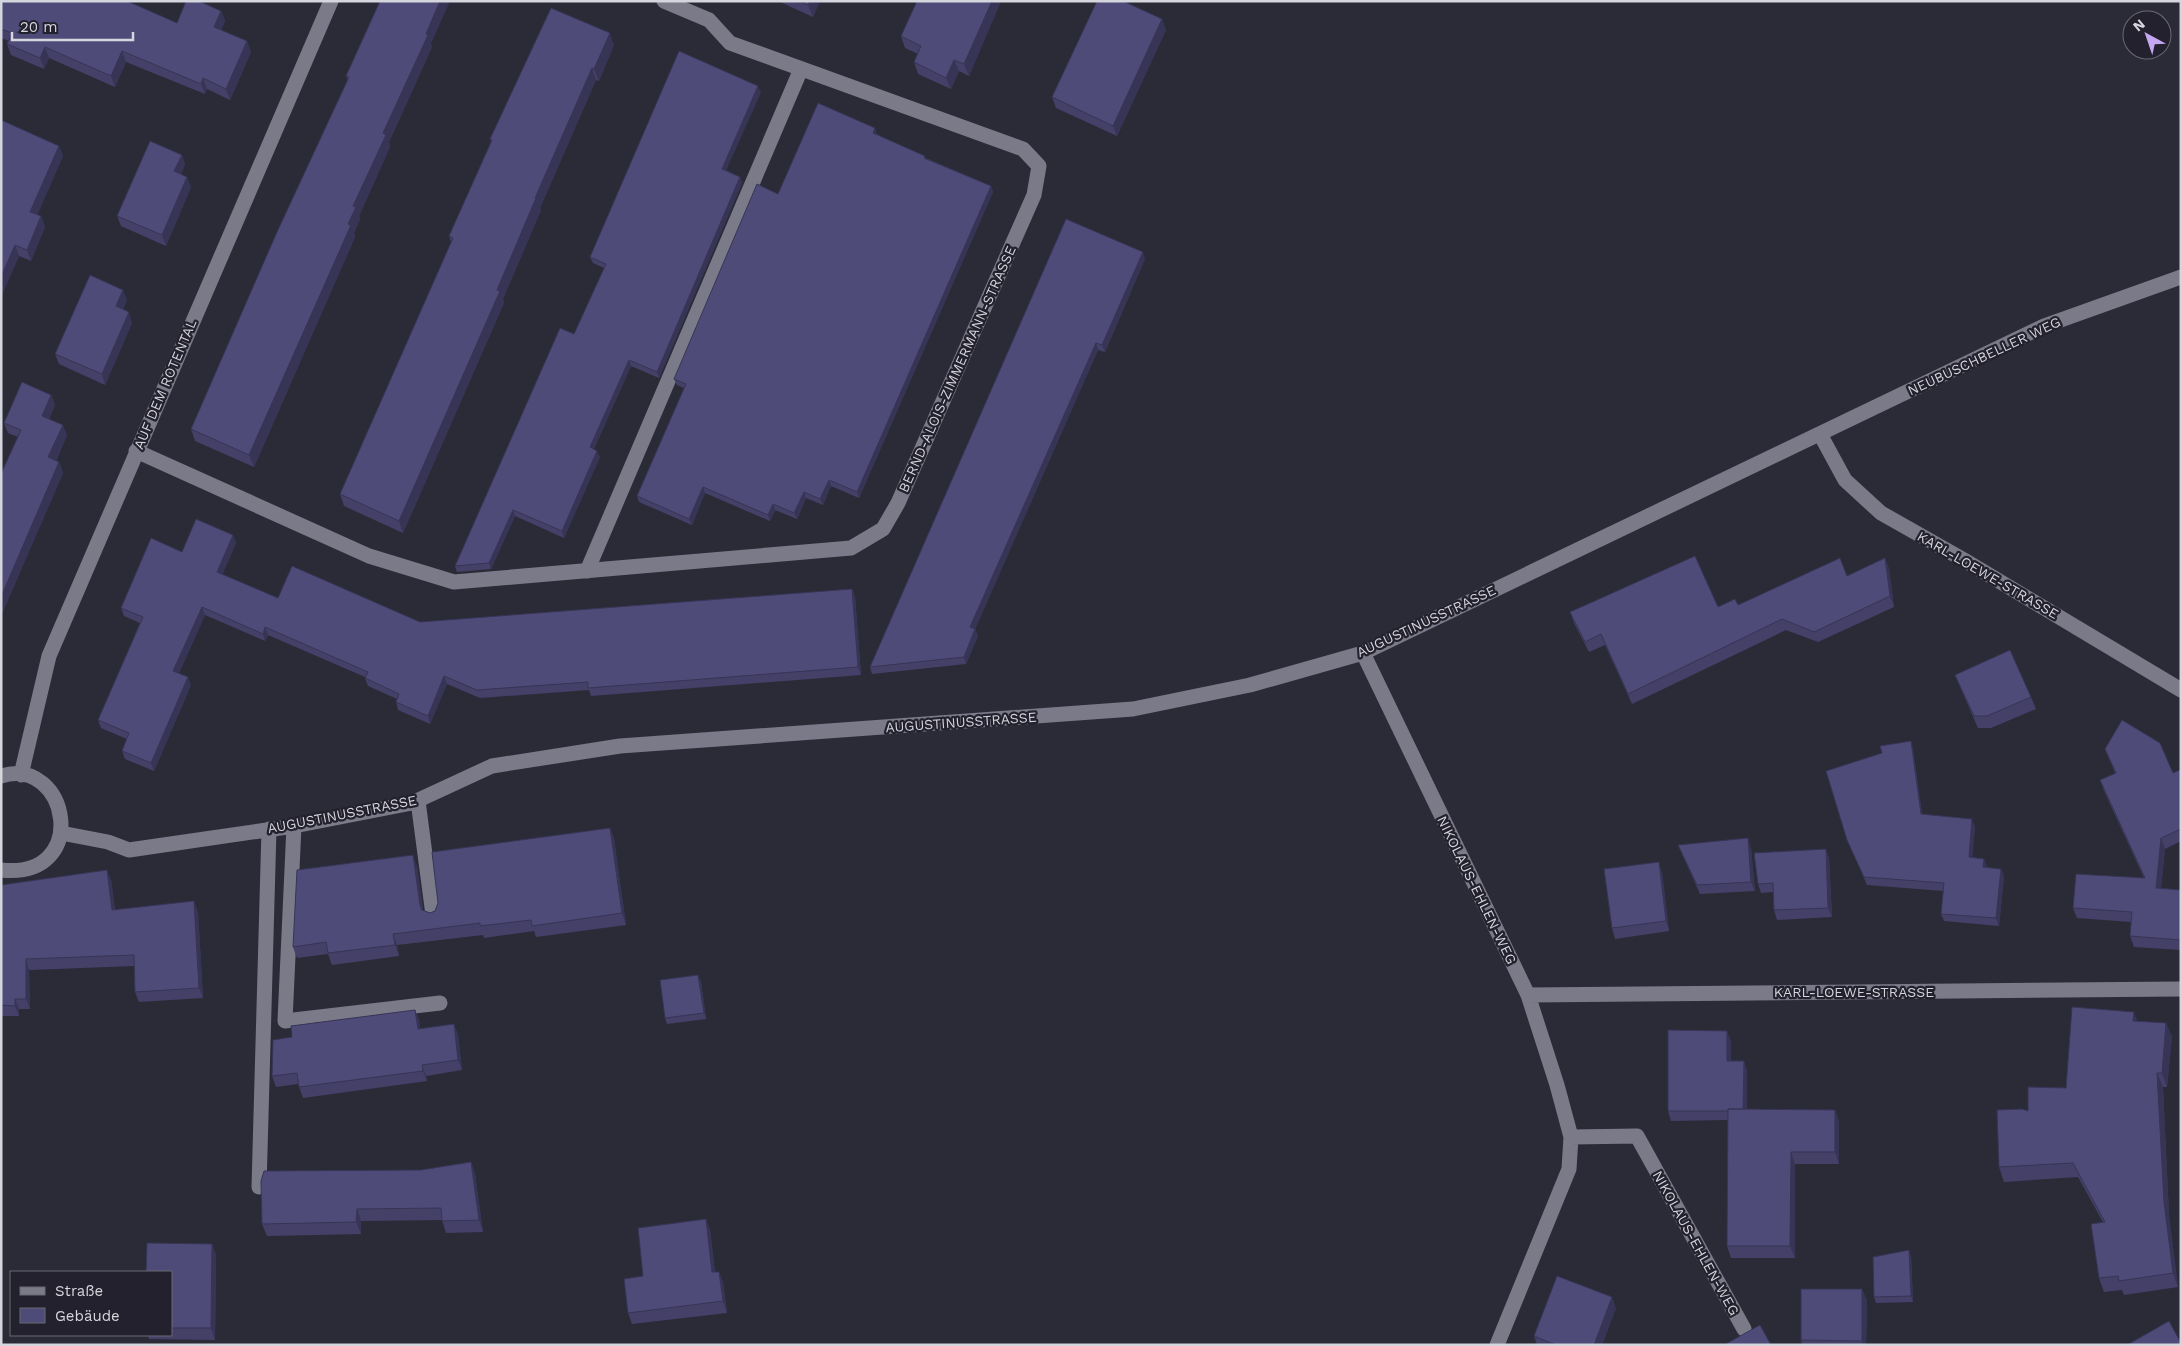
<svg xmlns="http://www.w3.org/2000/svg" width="2182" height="1346" font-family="'Work Sans',sans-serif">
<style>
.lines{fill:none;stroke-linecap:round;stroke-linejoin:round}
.minor{stroke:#7b7a89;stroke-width:15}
.wall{fill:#444068}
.shaded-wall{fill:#373455}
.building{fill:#4f4b79;stroke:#373455}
.labels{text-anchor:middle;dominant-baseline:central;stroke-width:4.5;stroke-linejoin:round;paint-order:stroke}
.street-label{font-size:14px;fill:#d5d5dd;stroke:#22212d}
</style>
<rect width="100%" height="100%" fill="#2b2b38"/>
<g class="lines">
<path class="minor" d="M1820 434 1845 480 1881 513 1964 560 2181 690
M136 451 369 556 454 582 851 548 883 529 898 503 1034 195 1039 166 1023 149 730 43 709 20 664 1
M587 571 801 69
M1363 653 1528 995 1557 1085 1571 1137 1569 1169 1497 1345
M21 775 49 656 331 1
M1 776C69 755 92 880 1 870
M418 801 433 915
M294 826 285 1021 440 1003
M61 833 108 842 129 850 294 826 412 803 492 766 620 746 1133 709 1250 685 1363 653 2044 326 2181 277
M1528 995 2181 989
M1571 1137 1637 1136 1744 1329
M259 1187 269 829"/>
</g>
<path class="wall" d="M1 1 177 23 221 11 225 21 221 30 247 41 251 52 230 100 207 89 205 94 126 62 115 87 49 58 44 69 11 55 7 44 9 41 1 38Z
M778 1H820L813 17Z
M1001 1 969 76 959 71 951 89 918 74 914 62 918 54 905 48 901 36Z
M1162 19 1166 30 1117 136 1056 108 1052 97Z
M431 44 432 47 389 142 390 147 359 216 360 219 354 233 355 237 254 467 195 441 191 429 348 80 346 76Z
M614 45 599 81 596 80 540 208 541 210 503 299 504 303 403 533 344 506 340 494 451 242 449 236 491 142 490 139Z
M761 92 726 170 740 177 742 183 659 378 631 366 594 449 600 457 564 538 515 516 491 569 457 572 455 566 574 334 604 268 593 263 590 257Z
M1 120 59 146 63 156 37 215 41 216 45 227 31 261 19 256 1 297Z
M877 134 926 158 991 186 993 192 859 498 831 486 823 505 806 498 797 519 775 510 770 521 705 493 692 525 639 502 637 496 684 388 677 385 674 379 778 194Z
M182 155 185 165 181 174 191 187 166 246 121 226 117 216Z
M1145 259 1105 352 1098 350 975 629 978 636 966 664 872 674 870 667Z
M127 300 123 309 132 323 105 385 59 364 55 354Z
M51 395 55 405 49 419 67 435 56 461 59 462 63 473 1 616V474L18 437 8 433 4 423Z
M233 535 236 543 222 575 278 598 420 622 852 589 855 597 861 675 591 696 589 690 480 698 447 684 430 724 398 710 396 702 397 699 368 686 365 678V677L268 635 265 641 205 615 179 673 191 685 154 771 125 759 122 751 127 739 101 728 98 720 140 623 124 616 121 608 182 552Z
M1885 558 1889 569 1894 607 1818 642 1786 630 1632 704 1605 645 1589 652 1574 623 1570 612 1738 605 1847 576Z
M1955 675 2031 697 2036 709 1991 728H1978L1960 687Z
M1913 749 1922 814 1975 827 1972 858 1984 859 1986 868 2001 869 2004 877 1999 926 1944 921 1941 914 1943 891 1867 885 1847 840Z
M2105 749 2173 773 2181 772V841L2165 849 2161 888 2181 890V950L2134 947 2130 936 2131 922 2077 918 2073 908 2144 878 2104 791 2100 780 2115 773Z
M610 828 614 839 626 925 536 937 534 931 484 938 483 935 397 945 399 956 332 965 328 954 297 958 293 947 417 866 423 910 430 913Z
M1678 845 1751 848 1755 891 1700 894 1682 854Z
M1829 858 1832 917 1777 920 1774 910 1773 892 1761 893 1758 884Z
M1662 872 1669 931 1615 939 1612 928Z
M111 880 115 910 198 912 203 998 139 1002 135 992 134 966 29 970 30 1009H19V1016H1V885Z
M701 981 706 1019 667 1024 665 1018Z
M415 1010 419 1020 420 1028 458 1034 462 1070 426 1076 427 1081 303 1098 298 1084 276 1087 272 1076 292 1037Z
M2137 1021 2166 1023 2172 1037 2167 1087H2163L2169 1216 2178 1287 2124 1295 2122 1290 2104 1292 2099 1278 2103 1222 2078 1177 2004 1182 1999 1167 2028 1111 2066 1088Z
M1731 1041V1061H1744L1747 1071V1109L1835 1110 1839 1122V1164H1795V1258H1731L1727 1246 1728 1120 1671 1121 1668 1111Z
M471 1162 475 1174 483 1232 446 1233 442 1220 361 1221V1234L267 1236 262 1224 421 1170Z
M710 1230 715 1272H719L723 1283 727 1313 632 1324 628 1313 643 1276Z
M212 1244 216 1256 215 1340 149 1339 148 1335H171V1272Z
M1911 1256 1913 1302 1876 1303 1874 1297Z
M1862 1289 1867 1301 1866 1345H1802L1801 1340Z
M1616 1308 1602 1345H1537L1534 1336Z"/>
<path class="shaded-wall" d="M440 1H450L431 44 432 47 389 142 390 147 359 216 360 219 354 233 355 237 254 467 249 455 348 224 353 206 383 133Z
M810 1H820L813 17 808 5Z
M992 1H1001L969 76 964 64Z
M221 11 225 21 218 38 214 27Z
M1162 19 1166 30 1117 136 1113 126Z
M610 33 614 45 599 81 594 69Z
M247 41 251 52 230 100 226 89Z
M45 47 49 58 44 69 40 58Z
M122 51 126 62 115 87 111 76Z
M954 60 959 71 951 89 946 78Z
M592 68 596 80 540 208 541 210 503 299 504 303 403 533 399 521 535 198Z
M203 78 207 89 205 94 201 84Z
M758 86 761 92 724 175 722 169Z
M875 128 877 134 873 133Z
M59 146 63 156 34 223 30 212Z
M182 155 185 165 178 182 174 171Z
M187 177 191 187 166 246 162 235Z
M740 177 742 183 659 378 657 372Z
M991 186 993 192 859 498 857 492Z
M41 216 45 227 31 261 27 250Z
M15 245 19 256 1 297V277Z
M1143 252 1145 259 1105 352 1102 345Z
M123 290 127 300 119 317 116 306Z
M129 312 132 323 105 385 102 374Z
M1096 343 1098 350 973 634 970 627Z
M629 360 631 366 592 453 590 447Z
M51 395 55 405 46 426 42 416Z
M63 425 67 435 52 468 48 457Z
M597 451 600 457 564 538 562 531Z
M59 462 63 473 1 616V597Z
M829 480 831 486 823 505 820 499Z
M703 487 705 493 692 525 689 519Z
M804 492 806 498 797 519 794 513Z
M773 504 775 510 770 521 768 515Z
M513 510 515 516 491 569 489 563Z
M233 535 236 543 220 580 217 572Z
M1885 558 1889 569 1894 607 1890 596Z
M852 589 855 597 861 675 858 667Z
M202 607 205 615 176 679 173 671Z
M265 627 268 635 265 641 263 634Z
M975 629 978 636 966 664 964 657Z
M444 676 447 684 430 724 428 716Z
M188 677 191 685 154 771 151 763Z
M1911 741 1913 749 1923 822 1921 814Z
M1972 819 1975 827 1972 865 1969 857Z
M610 828 614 839 626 925 622 913Z
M1748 838 1751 848 1755 891 1751 882Z
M2161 838 2165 849 2160 898 2156 888Z
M1826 849 1829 858 1832 917 1828 908Z
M413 855 417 866 424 916 420 905Z
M1984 859 1987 866 1986 875 1983 867Z
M1659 862 1662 872 1669 931 1666 921Z
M2001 869 2004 877 1999 926 1996 918Z
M107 870 111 880 116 921 112 910Z
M194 901 198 912 203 998 199 988Z
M393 934 397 945 399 956 395 945Z
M26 959 29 970 30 1009 26 999Z
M698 975 701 981 706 1019 704 1013Z
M15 999 19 1009V1016L15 1006Z
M415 1010 419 1020 421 1039 418 1029Z
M2134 1012 2139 1026 2133 1021Z
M2166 1023 2172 1037 2167 1087 2162 1073Z
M454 1024 458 1034 462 1070 458 1060Z
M1727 1031 1731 1041V1071L1727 1061Z
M1744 1061 1747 1071V1120L1743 1111Z
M422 1065 426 1076 427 1081 423 1071Z
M2157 1073 2163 1087 2169 1216 2178 1287 2173 1273 2164 1202Z
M1835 1110 1839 1122V1164L1835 1152Z
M1791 1152 1795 1164V1258L1790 1246Z
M471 1162 475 1174 483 1232 479 1220Z
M357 1209 361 1221V1234L356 1222Z
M706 1219 710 1230 716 1284 712 1272Z
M212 1244 216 1256 215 1340 211 1328Z
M1909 1250 1911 1256 1913 1302 1911 1296Z
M719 1272 723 1283 727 1313 723 1301Z
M1862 1289 1867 1301 1866 1345H1863L1862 1341Z
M1612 1297 1616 1308 1602 1345H1594Z"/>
<path class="building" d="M1 1H127L177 23 186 1H199L221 11 214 27 247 41 226 89 203 78 201 84 122 51 111 76 45 47 40 58 7 44 12 33 1 29Z
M380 1H440L426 34 428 35 383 133 386 135 353 206 356 207 348 224 351 225 249 455 191 429 277 232 349 77 346 76Z
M799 1H810L808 5Z
M917 1H992L964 64 954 60 946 78 914 62 921 46 901 36Z
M1097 1H1123L1162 19 1113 126 1052 97Z
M551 8 610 33 594 69 592 68 535 198H536L497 290 500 291 399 521 340 494 453 238 449 236 492 140 490 139Z
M679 51 758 86 722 169 740 177 657 372 629 360 590 447 597 451 562 531 513 510 489 563 455 566 560 328 574 334 606 264 590 257Z
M818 103 875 128 873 133 925 156 924 158 991 186 857 492 829 480 820 499 804 492 794 513 773 504 768 515 703 487 689 519 637 496 686 384 674 379 757 184 778 194Z
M1 120 59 146 30 212 41 216 27 250 15 245 1 277Z
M150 141 182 155 174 171 187 177 162 235 117 216Z
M1066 219 1143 252 1102 345 1096 343 970 627 975 629 964 657 870 667Z
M90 275 123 290 116 306 129 312 102 374 55 354Z
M22 382 51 395 42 416 63 425 48 457 59 462 1 597V474L21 430 4 423Z
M196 519 233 535 217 572 278 598 292 566 420 622 852 589 858 667 588 688V682L477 690 444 676 428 716 396 702 399 694 365 678 368 672 265 627 263 634 202 607 173 671 188 677 151 763 122 751 129 733 98 720 143 617 121 608 151 538 182 552Z
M1695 556 1718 607 1735 599 1738 605 1840 558 1847 576 1885 558 1890 596 1814 632 1782 619 1628 694 1601 634 1585 642 1570 612Z
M2010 650 2031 697 1987 716H1974L1955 675Z
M2122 720 2160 743 2173 773 2180 770 2181 772V829L2161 838 2156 888 2181 890V940L2130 936 2132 912 2073 908 2076 874 2145 878 2100 780 2116 773 2105 749Z
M1911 741 1921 814 1972 819 1969 857 1984 859 1983 867 2001 869 1996 918 1941 914 1944 883 1864 877 1847 840 1826 771 1882 753 1880 746Z
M610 828 622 913 532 926 531 920 480 926V923L393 934 395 945 328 953 326 942 293 947 297 870 413 855 420 905 422 910 430 913 435 911 438 903 432 852Z
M1748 838 1751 882 1697 885 1678 845Z
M1826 849 1828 908 1774 910 1773 883 1758 884 1754 853Z
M1659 862 1666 921 1612 928 1604 869Z
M107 870 112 910 194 901 199 988 135 992 134 955 26 959V999H15V1006L1 1005V885Z
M698 975 704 1013 665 1018 660 980Z
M2072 1007 2134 1012 2133 1021 2166 1023 2162 1073H2157L2164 1202 2173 1273 2119 1281 2118 1276 2099 1278 2091 1224 2105 1222 2073 1163 1999 1167 1997 1110 2022 1109 2028 1111V1087L2066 1088Z
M415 1010 418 1029 454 1024 458 1060 422 1065 423 1071 299 1087 297 1073 272 1076 273 1040 292 1037 291 1026Z
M1668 1030 1727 1031V1061H1744L1743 1109H1728V1111H1668Z
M1728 1109 1835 1110V1152H1791L1790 1246H1727Z
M471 1162 479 1220 442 1221 441 1208 357 1209 356 1222 262 1224 261 1181 264 1171 421 1170Z
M706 1219 712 1272H719L723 1301 628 1313 624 1279 643 1276 638 1228Z
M147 1243 212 1244 211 1328H171V1272H146Z
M1909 1250 1911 1296 1874 1297 1873 1257Z
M1557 1276 1612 1297 1594 1345H1556L1534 1336Z
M1801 1289H1862V1341L1801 1340Z
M2169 1321 2181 1343V1345H2127Z
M1760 1325 1771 1345H1724Z"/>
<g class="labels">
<g class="street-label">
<text transform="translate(1984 356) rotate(-25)">NEUBUSCHBELLER WEG</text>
<text transform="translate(957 369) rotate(-66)">BERND-ALOIS-ZIMMERMANN-STRASSE</text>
<text transform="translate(165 384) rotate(-67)">AUF DEM ROTENTAL</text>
<text transform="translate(1988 575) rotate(30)">KARL-LOEWE-STRASSE</text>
<text transform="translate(1426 621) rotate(-25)">AUGUSTINUSSTRASSE</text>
<text transform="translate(961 722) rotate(-4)">AUGUSTINUSSTRASSE</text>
<text transform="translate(342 814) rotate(-11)">AUGUSTINUSSTRASSE</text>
<text transform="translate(1477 890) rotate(64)">NIKOLAUS-EHLEN-WEG</text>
<text x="1854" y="992">KARL-LOEWE-STRASSE</text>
<text transform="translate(1696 1243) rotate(61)">NIKOLAUS-EHLEN-WEG</text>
</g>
</g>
<rect width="2182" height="1346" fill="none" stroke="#d5d5dd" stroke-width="5"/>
<rect x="10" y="1271" width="162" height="65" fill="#22212d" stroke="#6a6973"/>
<rect x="20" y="1287" width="25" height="8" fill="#7b7a89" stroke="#6a6973"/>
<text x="55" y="1296" font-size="15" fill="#d5d5dd">Straße</text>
<rect x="20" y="1308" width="25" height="15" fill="#4f4b79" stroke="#6a6973"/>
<text x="55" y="1321" font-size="15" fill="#d5d5dd">Gebäude</text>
<g transform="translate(2147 35) rotate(320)"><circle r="24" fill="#22212d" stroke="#6a6973"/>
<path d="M0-4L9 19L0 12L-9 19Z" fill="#c5a7f1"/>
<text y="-8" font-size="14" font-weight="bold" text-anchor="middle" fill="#d5d5dd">N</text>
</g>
<path d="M12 32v8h121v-8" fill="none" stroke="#d5d5dd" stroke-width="2.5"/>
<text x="20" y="32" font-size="15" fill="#d5d5dd" stroke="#22212d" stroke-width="4" paint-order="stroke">20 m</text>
</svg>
